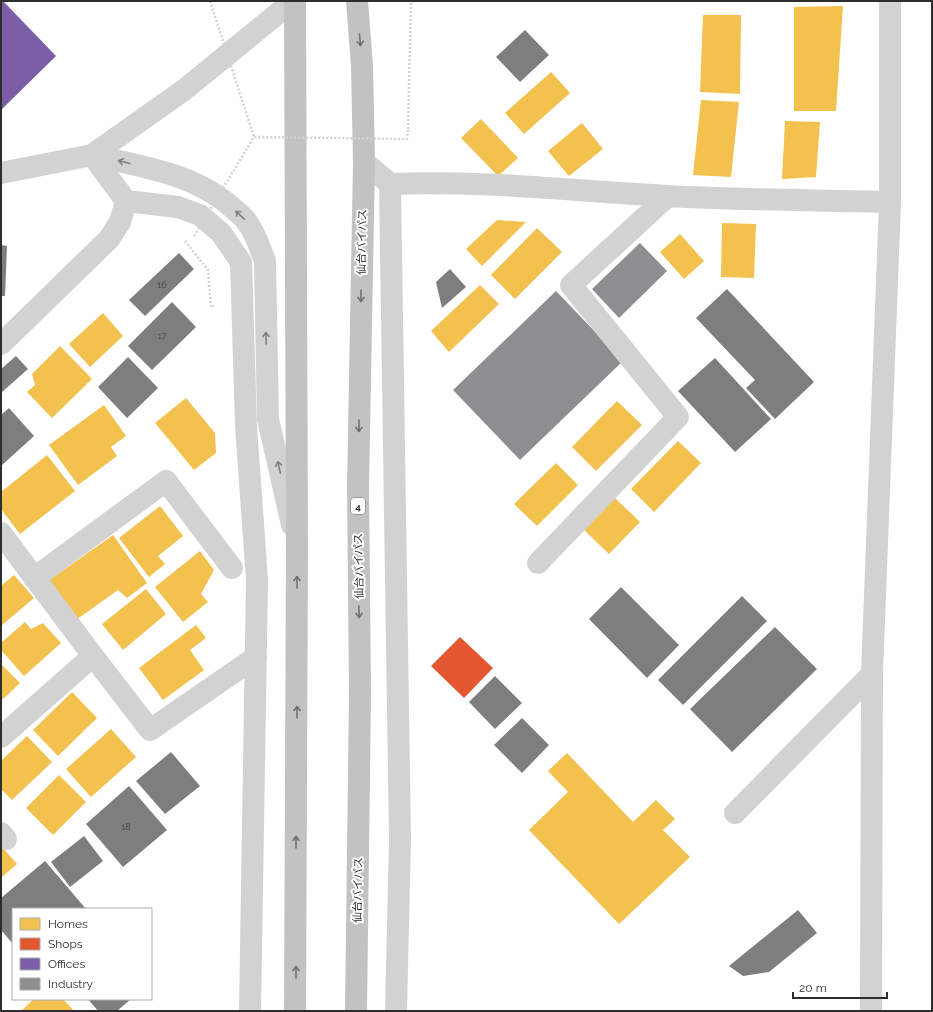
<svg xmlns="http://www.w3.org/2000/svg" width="933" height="1012" font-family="Raleway,'Noto Sans JP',sans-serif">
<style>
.homes{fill:#f2c14e}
.shops{fill:#e4572e}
.offices{fill:#7b5ea7}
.industry{fill:#8d8d92}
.building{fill:#7e7e7e}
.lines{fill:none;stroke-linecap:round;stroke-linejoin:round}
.path{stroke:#d2d2d2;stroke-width:2.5;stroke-dasharray:2 2;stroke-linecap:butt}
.minor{stroke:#d2d2d2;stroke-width:22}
.tertiary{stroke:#d2d2d2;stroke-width:22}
.trunk{stroke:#c2c2c2;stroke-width:22}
.path-bridge{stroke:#d2d2d2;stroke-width:2.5;stroke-dasharray:2 2;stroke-linecap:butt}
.oneway{stroke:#707070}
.oneway2{stroke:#808080}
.labels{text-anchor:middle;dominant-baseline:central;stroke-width:4;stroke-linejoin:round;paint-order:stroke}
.number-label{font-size:9px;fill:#414141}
.shield{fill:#fff;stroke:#6c6c6c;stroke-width:1}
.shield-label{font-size:10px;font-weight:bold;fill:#2d2d2d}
.street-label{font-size:11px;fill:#2d2d2d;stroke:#fff}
</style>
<rect width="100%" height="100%" fill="#fff"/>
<path class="homes" d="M843 6 836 111H794V7Z
M703 15H741L740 94 700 92Z
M551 72 570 93 524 134 505 113Z
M701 100 739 102 731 177 693 175Z
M481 119 518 158 498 176 461 138Z
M785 121 820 122 816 177 782 179Z
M582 123 603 149 569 176 548 151Z
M497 220 526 222 482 266 466 249Z
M722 223 756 224 754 278 721 277Z
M537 228 562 252 515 299 491 275Z
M680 234 704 261 684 279 660 252Z
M480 285 499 304 449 352 431 331Z
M103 313 123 336 90 367 69 344Z
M60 346 92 379 52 418 27 392 35 385 32 374Z
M186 398 215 433 216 453 194 470 155 423Z
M617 401 642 425 596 471 572 447Z
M104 405 126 436 111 447 117 456 78 485 49 445Z
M678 441 701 463 654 512 631 489Z
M47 455 75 491 20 534 1 509V492Z
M556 463 578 485 537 526 514 504Z
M615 498 640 522 609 554 584 530Z
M160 506 183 536 158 556 165 564 149 577 119 538Z
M113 535 147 583 127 598 118 590 76 620 48 581Z
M200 551 214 570 201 594 208 602 183 622 155 587Z
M14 575 34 598 1 626V586Z
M146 589 166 614 123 650 102 624Z
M25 622 31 629 43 623 61 643 24 676 1 650V643Z
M196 625 206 638 190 650 204 670 163 700 139 668Z
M1 664 20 683 1 701Z
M72 692 97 718 58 756 33 730Z
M111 729 136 757 91 797 66 769Z
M27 736 52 762 12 800 1 789V761Z
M567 753 633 822 656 800 675 819 663 830 690 857 619 924 529 830 568 792 548 771Z
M59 775 86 802 53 835 26 808Z
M1 846 17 864 1 878Z
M34 999H63L74 1011H21Z"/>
<path class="shops" d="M460 637 493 668 464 698 431 666Z"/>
<path class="offices" d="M1 1H3L56 56 1 110Z"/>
<path class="industry" d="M640 243 667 271 619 318 592 289Z
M556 291 623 361 520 460 453 390Z"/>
<path class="building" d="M525 30 549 55 520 82 496 57Z
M1 245 7 246 5 296H1Z
M179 253 194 269 145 316 129 300Z
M450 269 466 287 442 308 436 282Z
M727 289 814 382 775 419 746 388 755 380 696 318Z
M172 302 196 327 152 370 128 346Z
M16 356 28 369 1 393V369Z
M128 357 158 388 127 418 98 387Z
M715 358 771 419 735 452 678 391Z
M9 408 34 436 1 466V415Z
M621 587 679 645 647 678 589 619Z
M742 596 767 621 683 705 658 680Z
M775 627 817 669 732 752 690 709Z
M495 676 522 703 495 729 469 702Z
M522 718 549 745 522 773 494 745Z
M171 752 200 786 165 814 136 781Z
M129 786 167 830 123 867 86 824Z
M84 836 103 861 70 887 51 862Z
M45 861 86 909H13V944L1 930V898Z
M798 910 817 933 769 972 743 976 729 966Z
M88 999H131L117 1011H98Z"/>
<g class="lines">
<path class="path" d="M408 129 411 1
M185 241 208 270 211 307 214 306"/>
<path class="minor" d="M92 155 126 201 178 207 200 215 221 233 241 262 246 426 257 580 250 1011
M364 162 390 184 400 840 396 1011
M390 184C482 180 575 191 667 196 741 200 816 200 890 202
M1 344 109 239 120 222 126 201
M1 533 93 656 150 730 256 657
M538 563 678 417 571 285 668 196
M34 578 166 481 232 568
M1 737 93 656
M735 813 872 674
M1 833 6 839
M871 1011 872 674 890 202V1"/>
<path class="tertiary" d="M92 155C142 167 195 173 234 209 238 213 244 217 247 222 256 234 260 248 265 261L268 419 292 525
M1 173 92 155 184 90 293 1"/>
<path class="trunk" d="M295 1 297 546 295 1011
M356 1011 360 693 358 487 364 162 362 66 357 1"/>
<path class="path-bridge" d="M210 1 254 137
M194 236 254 137 407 139 408 129"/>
</g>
<defs><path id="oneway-shaft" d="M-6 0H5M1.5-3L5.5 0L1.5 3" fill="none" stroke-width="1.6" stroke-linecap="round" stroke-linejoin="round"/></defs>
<g class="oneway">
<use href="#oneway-shaft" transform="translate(360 40) rotate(85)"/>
<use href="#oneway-shaft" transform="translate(361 296) rotate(91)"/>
<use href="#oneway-shaft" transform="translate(359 426) rotate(91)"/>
<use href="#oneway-shaft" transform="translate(297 582) rotate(-90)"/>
<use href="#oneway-shaft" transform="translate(359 612) rotate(89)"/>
<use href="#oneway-shaft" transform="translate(297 712) rotate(-90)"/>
<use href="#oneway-shaft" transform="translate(296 842) rotate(-90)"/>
<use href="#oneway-shaft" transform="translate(296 972) rotate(-90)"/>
</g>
<g class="oneway2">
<use href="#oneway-shaft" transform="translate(124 162) rotate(-166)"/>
<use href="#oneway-shaft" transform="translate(240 215) rotate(-137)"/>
<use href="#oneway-shaft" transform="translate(266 338) rotate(-91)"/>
<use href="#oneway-shaft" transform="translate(279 467) rotate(-103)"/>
</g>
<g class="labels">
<g class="number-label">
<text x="162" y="285">16</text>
<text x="162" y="336">17</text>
<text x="126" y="827">18</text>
</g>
<rect class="shield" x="351" y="498" width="14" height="16" rx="3"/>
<g class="shield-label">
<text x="358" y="506">4</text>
</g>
<g class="street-label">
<text transform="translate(362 242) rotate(-89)">仙台バイパス</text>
<text transform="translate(359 566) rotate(-91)">仙台バイパス</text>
<text transform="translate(358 890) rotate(-89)">仙台バイパス</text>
</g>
</g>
<rect width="933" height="1012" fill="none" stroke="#2d2d2d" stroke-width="4"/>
<rect x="12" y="908" width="140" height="92" fill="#ffffff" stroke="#ababab"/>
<rect x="20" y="918" width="20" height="12" fill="#f2c14e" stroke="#ababab"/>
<text x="48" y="928" font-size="12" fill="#2d2d2d">Homes</text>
<rect x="20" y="938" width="20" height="12" fill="#e4572e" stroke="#ababab"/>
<text x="48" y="948" font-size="12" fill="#2d2d2d">Shops</text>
<rect x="20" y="958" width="20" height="12" fill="#7b5ea7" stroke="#ababab"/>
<text x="48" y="968" font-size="12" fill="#2d2d2d">Offices</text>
<rect x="20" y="978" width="20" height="12" fill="#8d8d92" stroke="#ababab"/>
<text x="48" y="988" font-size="12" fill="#2d2d2d">Industry</text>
<path d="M793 992v6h94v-6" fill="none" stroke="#2d2d2d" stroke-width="2"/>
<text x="799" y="992" font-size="12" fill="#2d2d2d" stroke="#ffffff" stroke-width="3" paint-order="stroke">20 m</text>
</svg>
